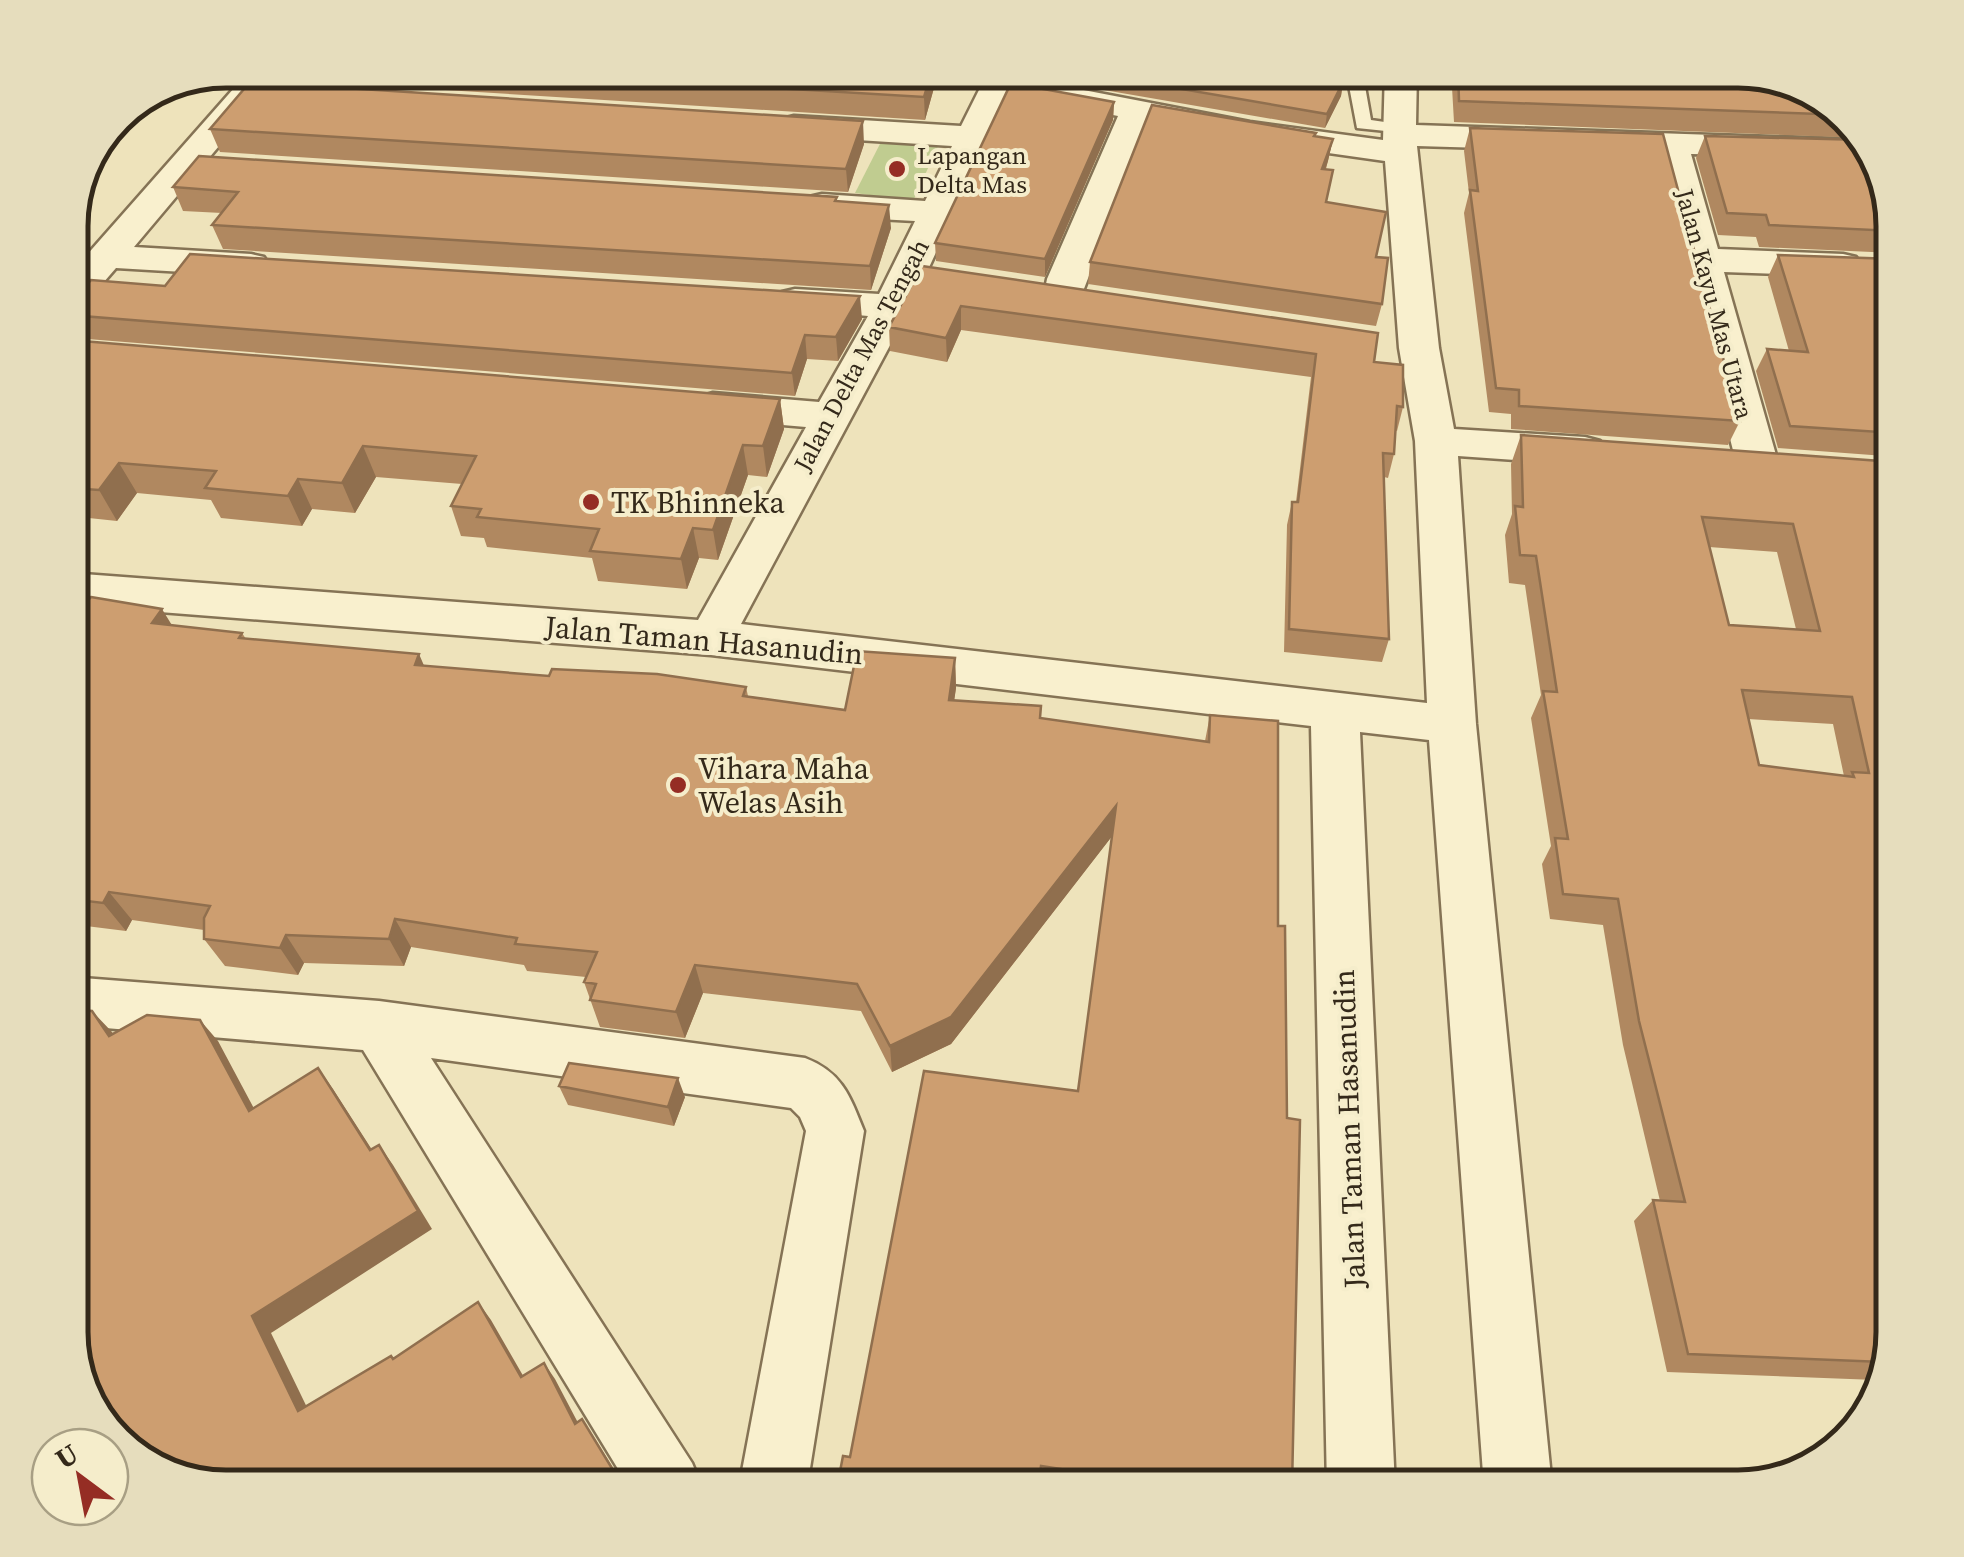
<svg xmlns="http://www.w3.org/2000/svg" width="1964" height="1557" font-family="'Source Serif 4',serif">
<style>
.green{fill:#c0cc90}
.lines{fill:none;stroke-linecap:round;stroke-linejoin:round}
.lane-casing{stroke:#857355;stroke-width:5}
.street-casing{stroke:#857355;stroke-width:5}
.lane{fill:#f9f0ce;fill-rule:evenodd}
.street{fill:#f9f0ce;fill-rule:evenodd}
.wall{fill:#b08860;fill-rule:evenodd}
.shaded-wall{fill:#906f4e}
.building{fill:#cd9e70;stroke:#906f4e;stroke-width:2.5;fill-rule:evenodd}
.poi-dot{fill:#952d24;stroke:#f5edcb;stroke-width:4}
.labels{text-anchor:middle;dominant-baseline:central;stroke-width:8;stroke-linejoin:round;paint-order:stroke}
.far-poi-label{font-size:25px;fill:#34291a;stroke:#f5edcb;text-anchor:start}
.far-street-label{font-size:25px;fill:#34291a;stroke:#f5edcb}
.poi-label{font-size:30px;fill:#34291a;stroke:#f5edcb;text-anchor:start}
.street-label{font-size:30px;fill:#34291a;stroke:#f5edcb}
.rim{fill:none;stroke:#34291a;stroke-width:5}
</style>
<rect width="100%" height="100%" fill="#eee3bb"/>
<path class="green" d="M883 138 939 144 913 201 855 193Z"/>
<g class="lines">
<g class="lane-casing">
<path id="lane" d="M1346 70H1381L1407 77 1409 80 1401 85 1363 75 1371 120 1405 125V133L1357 128Z"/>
</g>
<g class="street-casing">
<path id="street" d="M250 70H283L134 247 251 254 264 257 269 265 264 273 251 276 116 268 83 306 70 309V274Z
M989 70H1021L911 306 741 624 1427 703 1415 441 1399 348 1385 161 1250 142 1148 122 1082 294 1076 302 1063 305 1050 302 1044 294 1047 279 1118 116 1036 100 1031 93 1036 86 1047 83 1250 122 1383 140 1385 70H1417L1416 125 1865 140 1878 157 1691 154 1718 249 1843 254 1856 257 1861 265 1856 273 1843 276 1724 272 1778 462 1772 472 1757 476 1742 472 1736 462 1657 153 1417 146 1439 348 1454 429 1585 437 1600 441 1606 451 1600 461 1585 465 1458 456 1476 724 1552 1487H1484L1429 740 1360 732 1395 1487H1327L1311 726 711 655 70 605V573L698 620 806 427 713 419 699 415 693 406 699 397 713 393 819 402 868 316 782 308 776 300 782 292 795 289 879 294 915 221 822 216 809 213 804 205 809 197 822 194 925 201 952 146 794 136 782 133 777 126 782 119 794 116 961 126Z
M70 977 379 1001 805 1058C842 1072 850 1096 864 1131L807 1487H739L806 1131 800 1117 791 1108 431 1058 692 1463 702 1487H629L363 1050 70 1025Z"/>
</g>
<use href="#lane" class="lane"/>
<use href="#street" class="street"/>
</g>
<path class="wall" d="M280 70H939L925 120 284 80Z
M1053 70H1330L1326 79 1343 82 1341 96 1325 128 1052 81Z
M1451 70H1739L1841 108 1863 138 1454 122Z
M1114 102 1113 120 1045 277 936 261 935 243Z
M1470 128 1740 421 1728 445 1511 429V414L1489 412 1464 213 1469 193 1464 151Z
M210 129 864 144 848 192 220 152Z
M1316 133 1315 137 1333 139 1326 169 1327 202 1376 257 1382 304 1376 326 1088 284 1090 262Z
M1705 136 1894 226V253L1759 247 1756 237 1718 235 1696 158Z
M173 187 837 201 891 228 871 290 223 249 212 225 222 213 183 211Z
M1778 255 1894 259V447H1890L1885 456 1778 448 1756 371 1767 349 1789 351 1768 277Z
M922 266 1374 362 1403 407 1397 431 1395 430 1394 454 1388 478 1384 477 1389 639 1382 662 1284 652 1287 525 1292 502H1296L1311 377 961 330 947 362 890 351 889 327Z
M165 286 862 319 838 361 807 359 795 396 75 338 70 329V304Z
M70 340 780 399 784 429 767 477 748 475 718 560 699 558 687 589 598 581 592 558 487 547 484 538 461 536 451 506 462 484 376 477 355 513 312 509 302 526 221 518 211 500 137 493 117 521 70 516Z
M1521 435 1894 462V1332L1876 1380 1667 1372 1634 1221 1653 1200 1660 1201 1623 1045 1603 925 1550 919 1542 864 1551 846 1531 718 1541 695 1525 585 1509 583 1505 535 1512 514 1511 464ZM1709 547 1777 552 1796 629 1729 625ZM1748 719 1833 724 1844 776 1759 765Z
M70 621 172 625 242 633 246 639 424 666 549 676 746 687 748 696 845 710 955 658 956 688 954 700 1041 718 1205 741 1210 715 1278 926 1292 1487H1064L850 1457 1078 1091 1112 836 951 1044 892 1072 861 1011 703 993 685 1038 600 1027 584 982 586 977 527 971 524 965 411 947 404 966 304 963 298 975 225 966 204 939V930L132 920 126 931 70 924Z
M559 1086 685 1097 674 1126 568 1105Z"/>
<path class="shaded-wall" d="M932 70H939L925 120 924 97Z
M1343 82 1341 96 1325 128 1327 114Z
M1114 102 1113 120 1045 277V259Z
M863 121 864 144 848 192 846 169Z
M1333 139 1328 161 1318 191 1322 169Z
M889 205 891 228 871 290 870 266Z
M860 296 862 319 838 361 836 337Z
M961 306V330L947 362 946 338Z
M805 335 807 359 795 396 792 373Z
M780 399 784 429 767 477 763 446Z
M743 445 748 475 718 560 713 530Z
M363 446 376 477 355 513 342 483Z
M119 463 137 493 117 521 99 490Z
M298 479 312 509 302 526 288 496Z
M693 528 699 558 687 589 681 559Z
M162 609 181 640 152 623Z
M419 654 432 684 415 665Z
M955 658 956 688 950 730 949 700Z
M1116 806 1113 835 951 1044 892 1072 890 1046Z
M109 892 132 920 126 931 103 903Z
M395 919 411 947 404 966 389 939Z
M286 935 304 963 298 975 280 948Z
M695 965 703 993 685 1038 676 1012Z
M92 1011 112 1032 129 1057 109 1036Z
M200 1020 218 1041 266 1131 249 1111Z
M318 1068 333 1089 385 1170 370 1150Z
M678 1078 685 1097 674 1126 668 1107Z
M379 1145 393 1165 432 1229 271 1333 316 1426 298 1411 252 1316Z
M478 1302 491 1320 533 1393 521 1377Z
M544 1363 555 1379 586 1438 575 1424Z
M582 1419 592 1434 625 1487 616 1475Z"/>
<path class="building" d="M477 70H932L924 97Z
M1071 70H1327L1323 78 1343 82 1327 114Z
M1458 70H1739L1841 108 1846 115 1459 101Z
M250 82 863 121 846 169 210 129Z
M1011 83 1114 102 1045 259 935 243Z
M1152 105 1316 133 1314 136 1333 139 1322 169 1333 170 1326 202 1386 212 1376 257 1388 258 1382 304 1090 262Z
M1470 128 1663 134 1740 421 1519 406V390L1496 388 1470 190 1478 191Z
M1705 136 1865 140 1878 157 1894 231 1769 225 1766 215 1727 213Z
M199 156 837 197 835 201 889 205 870 266 212 225 238 192 173 187Z
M190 254 860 296 836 337 805 335 792 373 70 315V304L91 280 165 286Z
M1778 255 1894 259V433L1790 426 1767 349 1808 352Z
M922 266 1378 333 1374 362 1403 365V407L1397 406 1394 454 1383 453 1389 639 1289 629 1292 502H1298L1316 354 961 306 946 338 889 327Z
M70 340 780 399 763 446 743 445 713 530 693 528 681 559 590 551 599 529 477 517 481 509 451 506 476 456 363 446 342 483 298 479 288 496 205 488 216 471 119 463 99 490 70 488Z
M1521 435 1894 462V1332L1883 1362 1688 1354 1653 1200 1685 1202 1639 1021 1618 899 1563 894 1555 838 1568 839 1543 691 1557 692 1536 556 1520 555 1515 506 1523 507ZM1702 517 1793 524 1820 631 1729 625ZM1742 690 1852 697 1869 773 1852 772 1854 777 1759 765Z
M91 597 162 609 152 623 242 633 239 638 419 654 415 665 549 676 552 669 657 674 746 687 743 696 845 710 857 651 955 658 949 700 1041 706 1040 718 1209 742 1210 715 1278 721V926H1285L1287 1118 1300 1120 1292 1487H1177L1041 1466 1038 1487H837L843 1456 850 1457 924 1071 1078 1091 1116 806 951 1017 890 1046 857 984 695 965 676 1012 590 1000 596 984 584 982 597 952 515 944 517 938 395 919 389 939 286 935 280 948 204 939V918L210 906 109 892 103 903 70 899V621Z
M70 1009 92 1011 109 1036 147 1015 200 1020 249 1111 318 1068 370 1150 379 1145 418 1211 252 1316 298 1411 391 1356 393 1359 478 1302 521 1377 544 1363 575 1424 582 1419 616 1475 636 1477 640 1487H225L123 1449 70 1341Z
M569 1063 678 1078 668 1107 559 1086Z"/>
<g class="poi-dot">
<circle cx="897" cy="169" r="10"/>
<circle cx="591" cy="502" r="10"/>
<circle cx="678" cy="785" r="10"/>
</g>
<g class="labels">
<g class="far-poi-label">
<text x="917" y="155">Lapangan<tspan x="917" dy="29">Delta Mas</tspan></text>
</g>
<g class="far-street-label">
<text transform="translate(1715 304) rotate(75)">Jalan Kayu Mas Utara</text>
<text transform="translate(861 355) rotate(-62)">Jalan Delta Mas Tengah</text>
</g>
<g class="poi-label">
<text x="611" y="502">TK Bhinneka</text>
<text x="698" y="768">Vihara Maha<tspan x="698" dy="34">Welas Asih</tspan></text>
</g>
<g class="street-label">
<text transform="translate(704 640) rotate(5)">Jalan Taman Hasanudin</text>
<text transform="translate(1349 1129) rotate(-92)">Jalan Taman Hasanudin</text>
</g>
</g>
<path d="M0 0H1964V1557H0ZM226 88H1738A138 138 0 0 1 1876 226V1332A138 138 0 0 1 1738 1470H226A138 138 0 0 1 88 1332V226A138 138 0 0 1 226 88Z" fill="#e6ddbd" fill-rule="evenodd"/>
<path class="rim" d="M226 88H1738A138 138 0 0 1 1876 226V1332A138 138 0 0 1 1738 1470H226A138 138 0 0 1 88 1332V226A138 138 0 0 1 226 88Z"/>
<g transform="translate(80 1477) rotate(328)"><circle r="48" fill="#f5edcb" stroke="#a89f84" stroke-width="2.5"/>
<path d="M0-8L18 38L0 25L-18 38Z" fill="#952d24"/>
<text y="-15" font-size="28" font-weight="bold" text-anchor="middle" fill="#34291a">U</text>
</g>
</svg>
